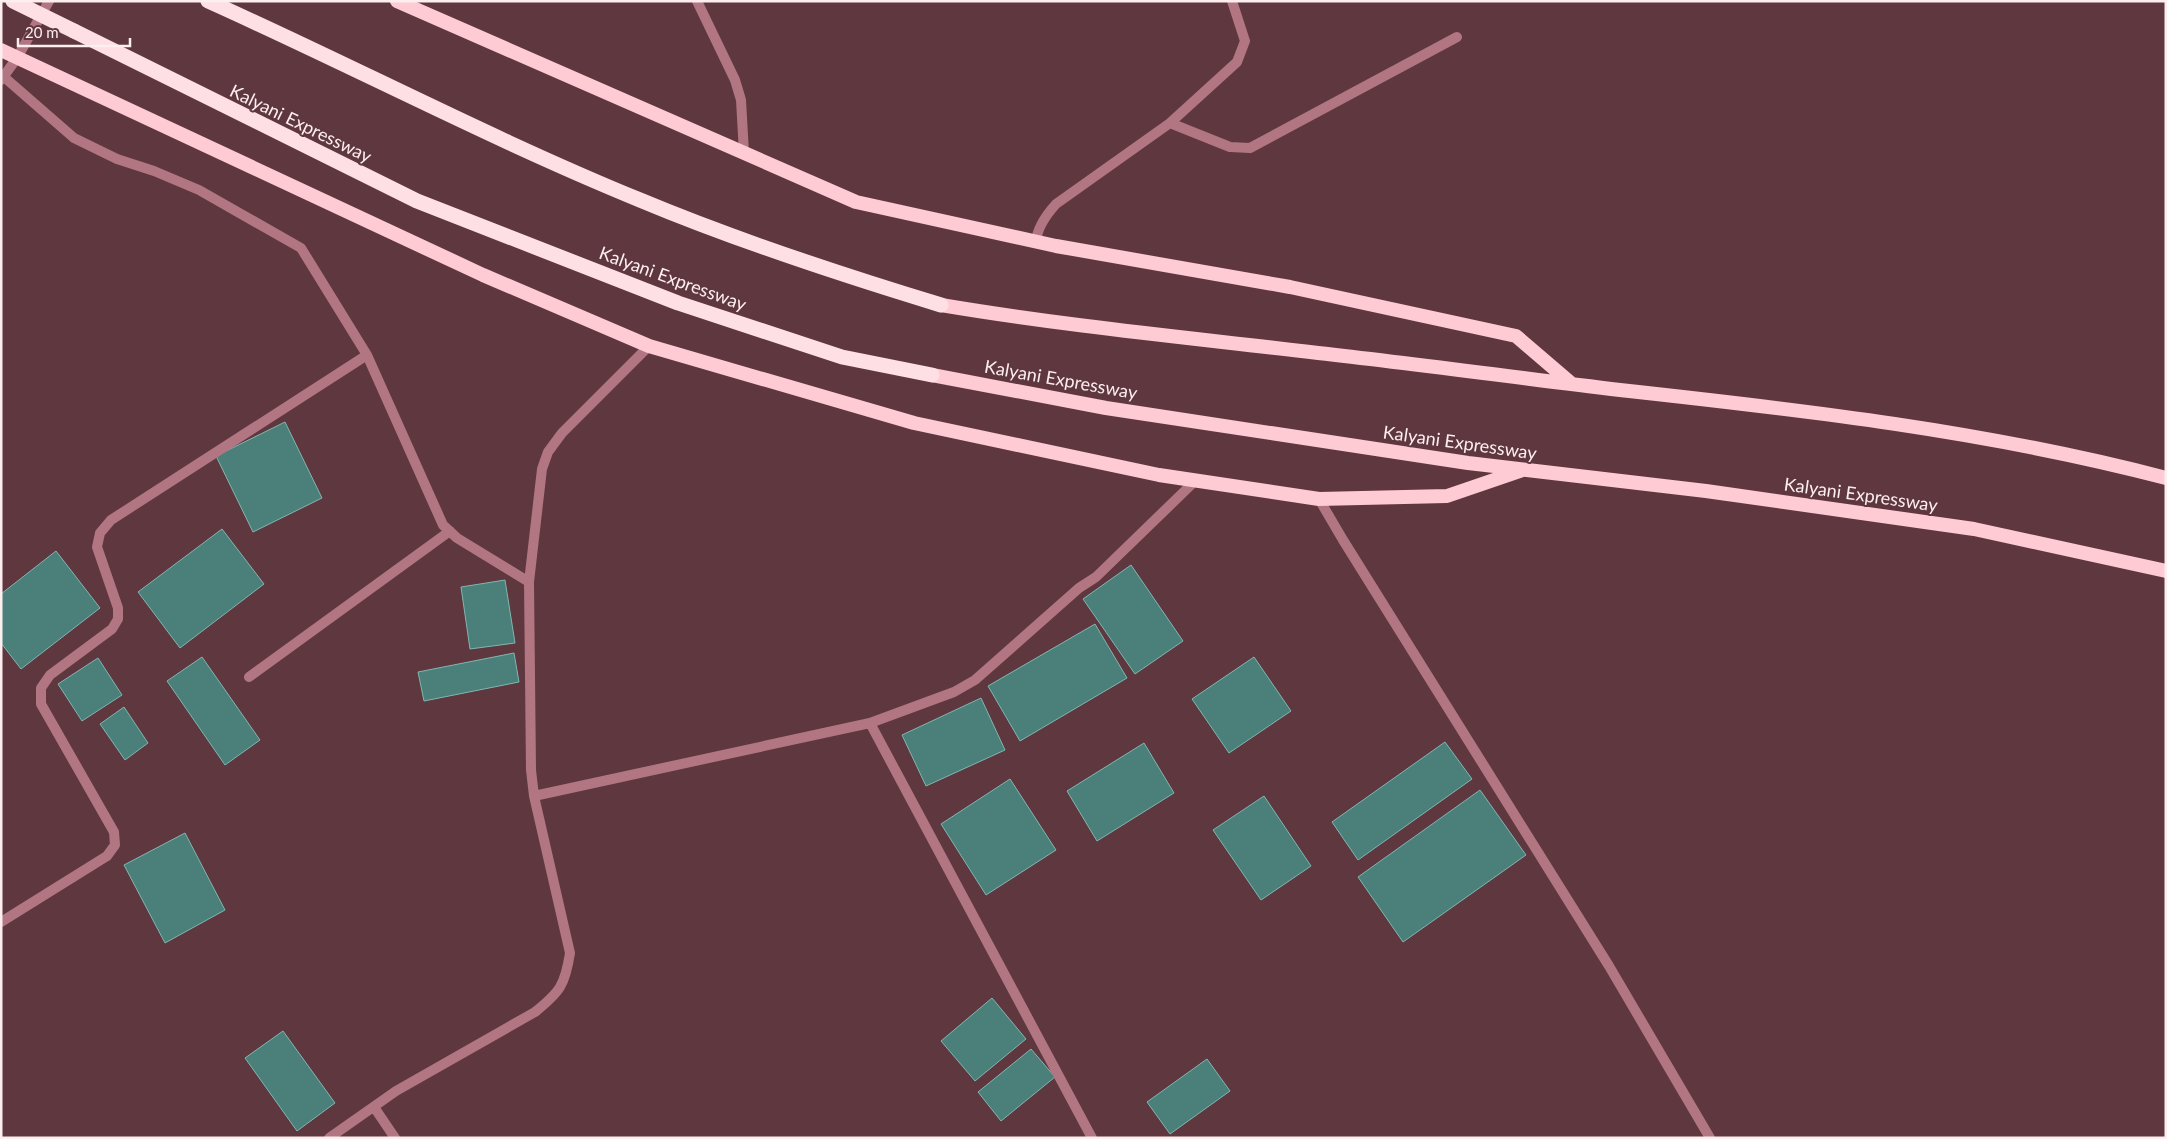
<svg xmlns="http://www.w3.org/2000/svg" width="2167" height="1139" font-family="Lato,sans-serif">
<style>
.building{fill:#4b807a;stroke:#80b7b0}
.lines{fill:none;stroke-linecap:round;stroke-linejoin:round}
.minor{stroke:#b17682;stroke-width:10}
.tertiary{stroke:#b17682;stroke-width:10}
.trunk{stroke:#fecad4;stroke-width:14}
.motorway{stroke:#fddfe4;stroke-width:15}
.motorway-bridge{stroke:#fddfe4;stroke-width:15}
.labels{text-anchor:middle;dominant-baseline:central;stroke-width:4;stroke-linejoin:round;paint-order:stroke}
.street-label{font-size:18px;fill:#fdeef0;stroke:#5f373f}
</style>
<rect width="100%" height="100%" fill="#5f373f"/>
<path class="building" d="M285 422 322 498 253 532 216 456Z
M222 529 264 584 180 648 138 592Z
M56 551 100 608 21 669 1 643V594Z
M1131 565 1183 641 1135 674 1083 599Z
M505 580 515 643 470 649 461 587Z
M1095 624 1127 678 1020 741 988 686Z
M514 653 519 682 424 701 418 672Z
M202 657 260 740 225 765 167 681Z
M1254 657 1291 711 1229 753 1192 699Z
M98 658 122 695 82 721 58 684Z
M981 698 1005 750 926 786 902 735Z
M124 707 148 743 125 760 100 724Z
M1445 742 1472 779 1358 860 1332 822Z
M1144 743 1174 793 1097 841 1067 791Z
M1010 779 1056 850 986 895 941 824Z
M1480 790 1526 855 1403 942 1358 877Z
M1264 796 1311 866 1261 900 1213 830Z
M185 833 225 910 165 943 124 865Z
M992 998 1026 1039 975 1081 941 1041Z
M283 1031 335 1103 297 1131 245 1058Z
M1031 1049 1055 1077 1001 1121 978 1092Z
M1207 1059 1230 1091 1170 1134 1147 1102Z"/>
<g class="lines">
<path class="minor" d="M697 1 735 80 741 100 744 153
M4 77 74 138 117 159 154 171 199 190 301 248 367 355 443 525 457 538 529 582
M1170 123 1230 147 1250 148 1457 37
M1036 242C1037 228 1047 214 1056 204L1170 123 1237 62 1245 41 1232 1
M1319 499 1343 540 1609 966 1710 1138
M249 677 450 531
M870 723 954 692 975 680 1079 588 1096 577 1195 481
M534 796 870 723 1092 1138
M1 922 107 856 115 845 114 832 41 704V688L50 675 112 629 118 619V608L97 547 100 533 111 520 367 355
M374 1107 395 1138
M329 1138 396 1091 535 1012C560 992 565 985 570 953L534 796 531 770 529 582 542 469 548 452 562 433 649 346"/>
<path class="tertiary" d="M1 80 17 58 49 1"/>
<path class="trunk" d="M397 1 856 202 1056 246 1290 287 1516 336 1572 384
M1 50 483 275 649 346 914 423 1159 475 1319 499 1447 496 1523 470
M941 305C1066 326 1192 338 1318 353 1418 364 1519 378 1620 390 1803 410 1987 431 2166 478
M932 375 1106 408 1468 463 1706 491 1974 529 2166 571"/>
<path class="motorway" d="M208 1C353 66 493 140 640 200 738 241 839 274 941 305
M74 31 417 201 678 303 842 357 932 375"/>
<path class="motorway-bridge" d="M13 1 74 31"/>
</g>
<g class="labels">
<g class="street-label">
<text transform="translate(301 123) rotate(26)">Kalyani Expressway</text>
<text transform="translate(673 278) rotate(20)">Kalyani Expressway</text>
<text transform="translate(1061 379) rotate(10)">Kalyani Expressway</text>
<text transform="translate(1460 442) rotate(8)">Kalyani Expressway</text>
<text transform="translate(1861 494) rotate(8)">Kalyani Expressway</text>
</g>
</g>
<rect width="2167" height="1139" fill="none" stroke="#fdeef0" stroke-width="5"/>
<path d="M18 38v8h112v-8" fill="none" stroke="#fdeef0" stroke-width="2.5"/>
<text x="25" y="38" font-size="15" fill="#fdeef0" stroke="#5f373f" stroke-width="4" paint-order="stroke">20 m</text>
</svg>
